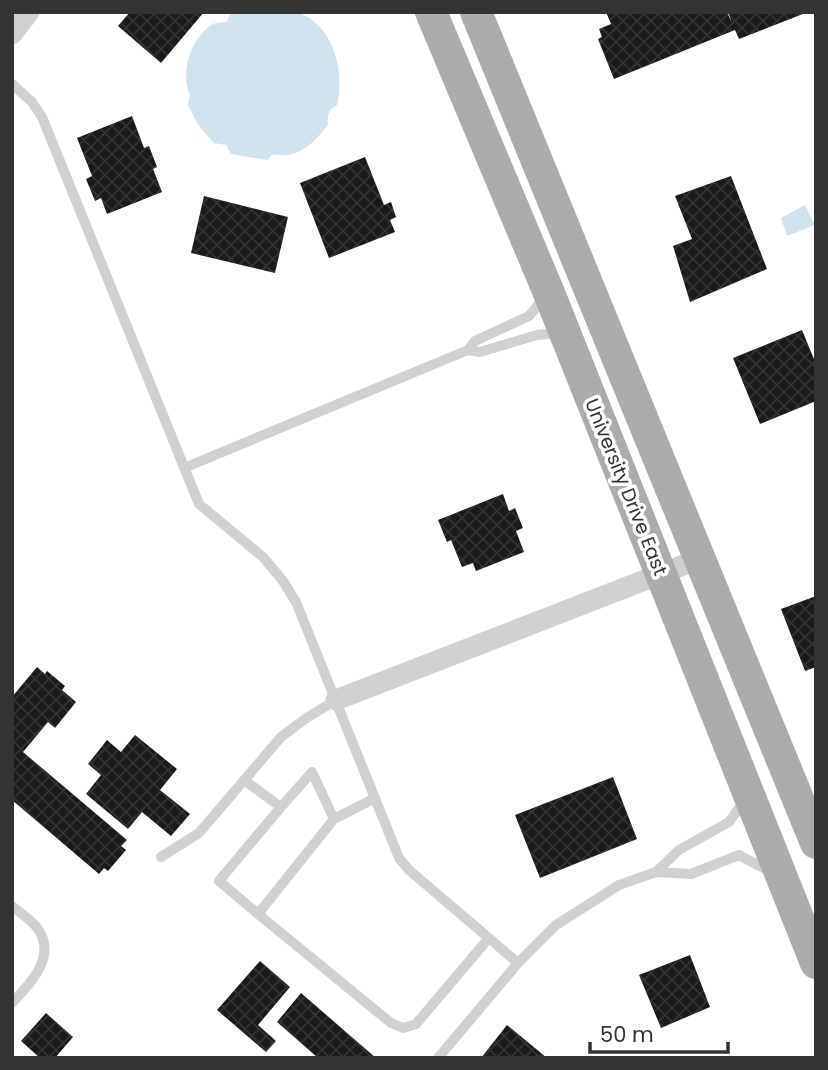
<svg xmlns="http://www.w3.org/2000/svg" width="828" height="1070" font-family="Poppins,sans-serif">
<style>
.water{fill:#cfe2ee}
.building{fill:url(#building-cross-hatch)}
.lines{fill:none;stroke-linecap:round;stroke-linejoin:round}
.lane{stroke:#d0d0d0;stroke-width:10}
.street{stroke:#d0d0d0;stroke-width:21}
.primary{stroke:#ababab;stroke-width:32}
.labels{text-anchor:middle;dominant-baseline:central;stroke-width:7;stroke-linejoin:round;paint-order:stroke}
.street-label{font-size:19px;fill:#333;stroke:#fff}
</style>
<defs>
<pattern id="building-cross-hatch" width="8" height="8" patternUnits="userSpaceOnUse" patternTransform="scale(1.75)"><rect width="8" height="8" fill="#1a1a1a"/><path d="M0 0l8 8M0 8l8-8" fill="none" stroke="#333"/></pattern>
</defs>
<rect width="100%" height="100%" fill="#fff"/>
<path class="water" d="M232 12C248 12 285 9 298 13 334 24 345 73 337 105 328 110 327 115 328 125 318 137 307 151 290 155 285 156 279 154 272 155L267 160 231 154 226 145 214 143 198 125 188 105 190 95C180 74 190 40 210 26 215 22 220 23 226 22Z
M805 205 815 225 787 236 781 218Z"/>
<path class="building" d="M130 12H204L161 63 118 26Z
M606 12H727L732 23 728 12H808L739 39 735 30 614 79 598 39 602 37 599 29 611 24Z
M132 116 144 148 149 146 157 167 153 169 162 192 107 214 101 198 95 201 86 179 92 176 77 138Z
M365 157 384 205 391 202 396 217 390 220 395 232 329 258 300 183Z
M731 176 767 269 690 302 673 246 692 239 675 196Z
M204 196 288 217 275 273 191 253Z
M802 330 816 364V401L760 424 733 358Z
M503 494 509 511 515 508 523 528 516 531 524 552 476 571 473 563 462 567 451 540 447 542 438 520Z
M816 596V667L805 671 781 609Z
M37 667 45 674 47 671 65 686 62 690 76 702 55 728 48 722 23 752 127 840 121 846 126 850 108 871 104 868 99 874 12 800V697Z
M135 735 177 769 160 790 190 814 171 836 142 812 128 829 86 794 101 775 88 764 107 740 121 752Z
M613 777 637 839 540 878 515 815Z
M690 955 710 1007 661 1028 639 975Z
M260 961 290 987 258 1025 276 1041 266 1052 217 1010Z
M301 993 376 1058H318L277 1022Z
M46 1013 73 1037 55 1058H40L21 1041Z
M507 1025 547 1058H481Z"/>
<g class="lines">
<path class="lane" d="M12 84 32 102 42 117 199 504 263 557 283 581 296 602 399 858 409 870 518 963
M468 350 480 352 537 335 560 333
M184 468 468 350 475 341 529 316 545 297
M245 781 281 807 312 772 334 819 258 914 391 1023 403 1028 416 1024 488 939
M334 819 375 798
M161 857 199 833 281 737 305 719 336 700
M656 872 679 850 729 822 745 800
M12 906C20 913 32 920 38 929 57 957 30 984 12 1003
M258 914 219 881 281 807
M438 1058 518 963 556 925 619 885 656 872 691 874 739 855 773 873"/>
<path class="street" d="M12 34 29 12
M336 700 699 559"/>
<path class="primary" d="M431 12 549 293 816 963
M476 12 816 843"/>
</g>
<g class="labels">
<g class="street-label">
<text transform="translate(626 487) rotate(68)">University Drive East</text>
</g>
</g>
<rect width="828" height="1070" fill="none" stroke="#333333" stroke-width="28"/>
<path d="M590 1042v10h138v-10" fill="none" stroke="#333333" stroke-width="3.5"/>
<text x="600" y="1042" font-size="21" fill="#333333" stroke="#ffffff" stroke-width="5" paint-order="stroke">50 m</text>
</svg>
